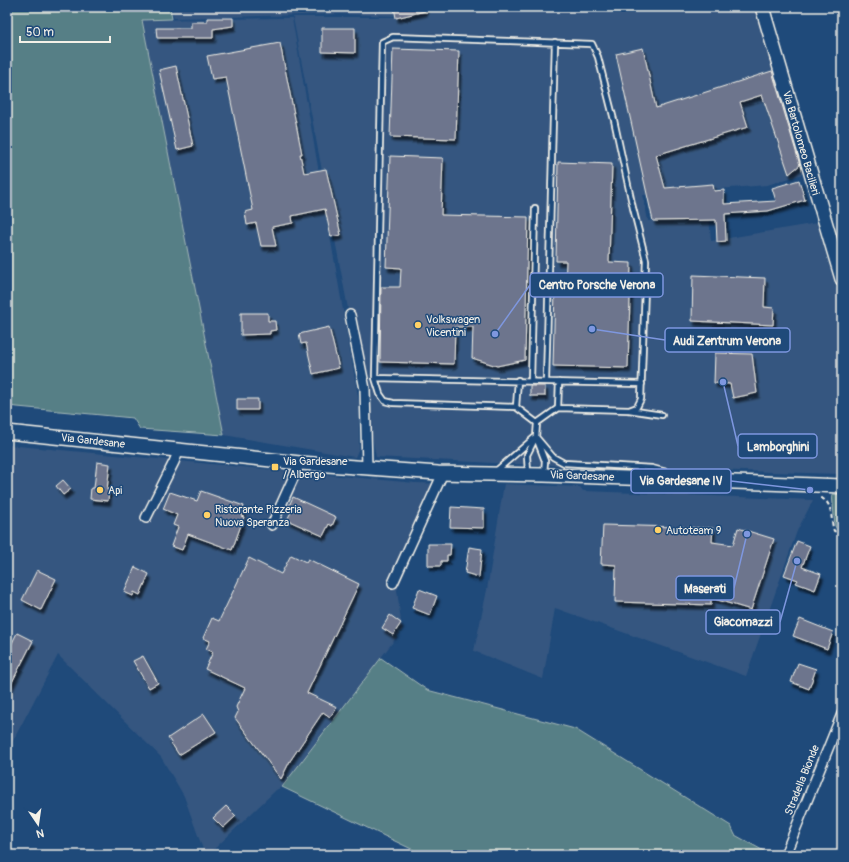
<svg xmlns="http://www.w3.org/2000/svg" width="849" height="862" font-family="Pangolin,sans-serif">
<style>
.built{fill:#365780}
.green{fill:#567f86;stroke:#a5b8b7}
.building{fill:#6d758d;stroke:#f4f1e8;filter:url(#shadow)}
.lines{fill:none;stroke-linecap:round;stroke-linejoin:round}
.lane-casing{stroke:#f4f1e8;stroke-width:8}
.street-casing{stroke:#f4f1e8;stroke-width:12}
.secondary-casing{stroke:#f4f1e8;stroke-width:16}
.path{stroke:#f4f1e8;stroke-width:2;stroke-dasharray:4 3;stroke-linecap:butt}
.lane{stroke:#1f4a7a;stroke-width:4.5}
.street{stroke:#1f4a7a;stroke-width:9}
.secondary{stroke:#1f4a7a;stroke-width:13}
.poi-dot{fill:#ffd166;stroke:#1f4a7a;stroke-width:1.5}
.labels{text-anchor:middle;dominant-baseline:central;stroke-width:3;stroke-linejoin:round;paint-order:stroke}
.street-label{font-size:11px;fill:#f4f1e8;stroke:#1f4a7a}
.poi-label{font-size:11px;fill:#f4f1e8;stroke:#1f4a7a;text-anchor:start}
.leader{fill:none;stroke:#7e97df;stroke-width:1.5}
.callout-dot{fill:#7e97df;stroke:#1f4a7a;stroke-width:1.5}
.callout{fill:#1f4a7a;stroke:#7e97df;stroke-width:1.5}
.callout-label{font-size:12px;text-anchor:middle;font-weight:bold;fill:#f4f1e8}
</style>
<defs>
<filter id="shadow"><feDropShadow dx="2.5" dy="4.5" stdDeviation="1" flood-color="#0009"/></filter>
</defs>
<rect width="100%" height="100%" fill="#1f4a7a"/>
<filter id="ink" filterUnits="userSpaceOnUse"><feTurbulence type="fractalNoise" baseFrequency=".025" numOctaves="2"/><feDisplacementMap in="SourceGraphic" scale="8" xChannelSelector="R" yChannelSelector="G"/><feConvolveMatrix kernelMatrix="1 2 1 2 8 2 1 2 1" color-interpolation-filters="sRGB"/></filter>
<g filter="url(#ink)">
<path class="built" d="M171 7H755L806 173 767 185 643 195 648 221 709 217 711 241 817 223 842 309V474L515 464 376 457 293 17H429L340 14 174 18Z
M292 18 359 402V448L355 457 224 435 142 20Z
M7 445 415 483 444 484 397 590 402 630 282 787 276 790 208 855H205L184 796 161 757 58 655 7 752Z
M504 484 580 487 583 491 813 500 797 531 746 676 555 608 543 679 474 651 487 590Z"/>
<path class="green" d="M7 7H170L172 19 142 20 224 435 140 429 133 418 7 406Z
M832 494 842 495V531H838L835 526Z
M381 658 427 690 575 729 731 826 735 835 771 855H424L282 787Z"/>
<path class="building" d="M394 7H425V11L396 18Z
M207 18H233V26L213 29V38H157L156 28H191V22H207Z
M322 28H355V53L322 52Z
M280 43 302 154H300L304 173 326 169 341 235 331 237 325 209 292 216 293 223 272 227 276 246H261L256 223 247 225 245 212 253 210 226 77 212 79 207 56Z
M643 48 656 108 772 71 800 165 789 174 762 95 740 102 748 127 656 155 665 188 713 184 714 191 724 190V204L776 201 772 188 799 180 805 200 768 211 725 214 726 241 717 242 716 220 653 221 616 54Z
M393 49 459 51 456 139 390 137Z
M176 66 193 146 177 150 159 70Z
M390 156 443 158 441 215 528 217 525 360 497 366 472 358 473 327H455L454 364 380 362 381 287H400L401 268 386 267Z
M558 162 612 164 609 262 631 263 628 368 553 366 555 290H565L566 261H556Z
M693 275 765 278 764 307 774 308 773 325 692 321Z
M241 313H268V321H275L276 330 270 331V334L241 335Z
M329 327 339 368 313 374 306 343 301 344 299 334Z
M715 353 752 354 757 393 733 398 730 384 714 383Z
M530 386H545V396H530Z
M237 399H258V410H237Z
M97 462 110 464 107 490H109L108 501 90 499 91 488H94Z
M63 480 71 489 63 495 56 486Z
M201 491 244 506 241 516 244 517 232 550 188 534 182 550 171 546 178 527 173 525 177 515 163 509 170 492 197 501Z
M293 497 336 517 332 526 329 524 323 536 287 520 293 508 289 506Z
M451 507 484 509V528L450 527Z
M603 525 713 528 712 542 733 545 738 528 774 539 751 610 711 598V605L615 602 616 565 601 564Z
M797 541 810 546 802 567 821 574 815 590 796 583 798 580 784 575Z
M428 544H451L450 555H447V561H441V566H428Z
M469 547 482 549 479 577 465 573Z
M291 555 306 562 308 559 359 584 307 693 337 707 330 717 323 712 290 761 281 779 235 718 238 712 236 707 245 688 205 669 213 652 206 649 210 641 203 638 212 618 219 621 249 558 281 574Z
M135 567 149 574 140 595 134 592 133 596 124 592Z
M37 570 56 579 41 610 22 600Z
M419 589 437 596 430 615 412 608Z
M390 615 401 623 393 635 382 628Z
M800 619 833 632 827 649 793 636Z
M17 633 33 641 7 692V653Z
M143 656 158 683 149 688 133 661Z
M798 663 816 669 809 689 791 682Z
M204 714 216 732 179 755 168 738Z
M226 806 236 816 223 828 213 818Z"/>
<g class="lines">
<g class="lane-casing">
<path id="lane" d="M375 378 382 42 393 37 592 44 598 57 614 120 633 208 646 260 641 399 637 407 629 410
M531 381 535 208
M546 381 555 42
M516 407 518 380
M558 408 559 382
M537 423 516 407 393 403 385 401 380 394 375 378 642 384
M536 437 553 457 564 463 652 468 678 475
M537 440 545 461 544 473
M496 471 534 438
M528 473 527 455 536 437 537 423 558 408 629 410 662 415"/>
</g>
<g class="street-casing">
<path id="street" d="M350 315 365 389 367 467
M146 518 174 462 179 450
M272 525 300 463
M393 583 443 473
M785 855 842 714"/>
</g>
<g class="secondary-casing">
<path id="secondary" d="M762 7 842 279
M7 432 300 463 438 473 544 475 842 486"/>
</g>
<path class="path" d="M821 498C834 503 830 520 834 531L842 534"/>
<use href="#lane" class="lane"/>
<use href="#street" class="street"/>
<use href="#secondary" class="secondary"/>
</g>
</g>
<g class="poi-dot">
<circle cx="418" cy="325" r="4"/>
<rect x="271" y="463" width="8" height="8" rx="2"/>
<circle cx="100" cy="490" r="4"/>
<circle cx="207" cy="515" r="4"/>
<circle cx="658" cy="530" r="4"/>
</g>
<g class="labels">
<g class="street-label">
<text transform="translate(801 143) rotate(74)">Via Bartolomeo Bacilieri</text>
<text transform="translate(93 441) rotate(6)">Via Gardesane</text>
<text transform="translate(582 476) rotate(2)">Via Gardesane</text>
<text transform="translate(802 780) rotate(-68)">Stradella Bionde</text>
</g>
<g class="poi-label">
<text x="426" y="319">Volkswagen<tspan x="426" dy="13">Vicentini</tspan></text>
<text x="283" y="461">Via Gardesane<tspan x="283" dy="13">/ Albergo</tspan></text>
<text x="108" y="490">Api</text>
<text x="215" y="509">Ristorante Pizzeria<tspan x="215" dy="13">Nuova Speranza</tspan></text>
<text x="666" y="530">Autoteam 9</text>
</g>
</g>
<path class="leader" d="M495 334L530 285M592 329L665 340M723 382L738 446M810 490L731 481M747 534L734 588M797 561L780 622"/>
<g class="callout-dot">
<circle cx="495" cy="334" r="4"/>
<circle cx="592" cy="329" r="4"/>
<circle cx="723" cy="382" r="4"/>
<circle cx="810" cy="490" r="4"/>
<circle cx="747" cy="534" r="4"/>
<circle cx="797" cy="561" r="4"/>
</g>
<g class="callout">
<rect x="530" y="273" width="133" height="24" rx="4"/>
<rect x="665" y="328" width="125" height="24" rx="4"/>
<rect x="738" y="434" width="79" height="24" rx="4"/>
<rect x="631" y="469" width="100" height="24" rx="4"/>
<rect x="676" y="576" width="58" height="24" rx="4"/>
<rect x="706" y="610" width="74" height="24" rx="4"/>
</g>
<g class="callout-label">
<text x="597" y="289">Centro Porsche Verona</text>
<text x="727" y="345">Audi Zentrum Verona</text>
<text x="778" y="451">Lamborghini</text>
<text x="681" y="485">Via Gardesane IV</text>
<text x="705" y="593">Maserati</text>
<text x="743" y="626">Giacomazzi</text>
</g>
<rect width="849" height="862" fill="none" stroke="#1f4a7a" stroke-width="24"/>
<rect x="12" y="12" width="825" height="838" fill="none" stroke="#f4f1e8" stroke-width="1.5" filter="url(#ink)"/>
<g transform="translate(38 824) rotate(167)" stroke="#1f4a7a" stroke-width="3" paint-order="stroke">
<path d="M0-3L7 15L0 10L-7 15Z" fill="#f4f1e8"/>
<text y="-6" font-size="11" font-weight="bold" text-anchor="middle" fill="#f4f1e8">N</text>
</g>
<path d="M20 36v6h90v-6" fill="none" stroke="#f4f1e8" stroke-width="2"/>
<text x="26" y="36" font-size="12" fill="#f4f1e8" stroke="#1f4a7a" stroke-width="3" paint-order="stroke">50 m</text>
</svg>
